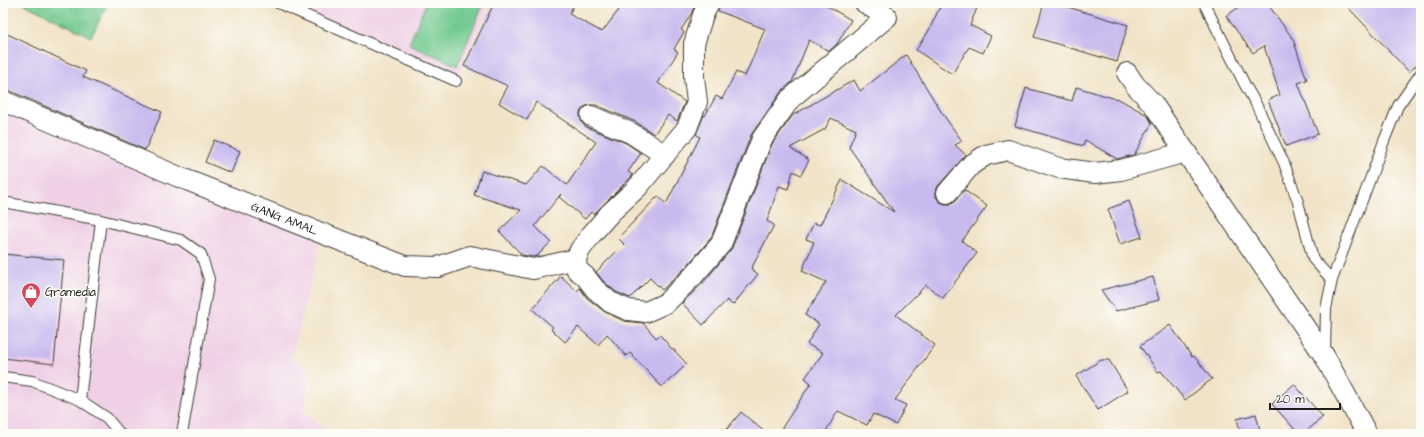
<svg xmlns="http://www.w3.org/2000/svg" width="1424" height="437" font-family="'Architects Daughter',sans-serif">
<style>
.built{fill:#efd0e6}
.park{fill:url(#park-crowns);stroke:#467256}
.garden{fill:#71c98f;stroke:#467256}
.building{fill:#c8baee}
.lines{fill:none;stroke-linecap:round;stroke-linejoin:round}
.service-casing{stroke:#3c3a36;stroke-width:12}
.minor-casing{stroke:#3c3a36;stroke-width:22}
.service{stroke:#fff;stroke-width:10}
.minor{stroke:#fff;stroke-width:20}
.labels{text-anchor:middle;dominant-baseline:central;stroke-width:3;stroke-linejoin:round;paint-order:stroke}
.street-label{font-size:12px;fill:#1c1c1c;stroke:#fdfcf7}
.poi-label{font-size:12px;fill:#1c1c1c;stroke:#fdfcf7;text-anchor:start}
</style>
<defs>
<pattern id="park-crowns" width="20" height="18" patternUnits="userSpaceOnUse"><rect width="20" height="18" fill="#71c98f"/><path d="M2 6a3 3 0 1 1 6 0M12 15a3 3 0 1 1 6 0" fill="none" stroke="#61ac7b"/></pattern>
</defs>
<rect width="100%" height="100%" fill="#fdfcf7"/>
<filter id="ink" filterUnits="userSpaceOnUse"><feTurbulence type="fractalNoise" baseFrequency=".025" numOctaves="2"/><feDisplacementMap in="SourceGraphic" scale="8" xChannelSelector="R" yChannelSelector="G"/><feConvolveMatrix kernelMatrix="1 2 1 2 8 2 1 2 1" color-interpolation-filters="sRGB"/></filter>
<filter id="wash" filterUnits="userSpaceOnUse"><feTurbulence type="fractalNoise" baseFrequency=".012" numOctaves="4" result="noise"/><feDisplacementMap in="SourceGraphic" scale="16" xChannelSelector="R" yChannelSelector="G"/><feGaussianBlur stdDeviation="0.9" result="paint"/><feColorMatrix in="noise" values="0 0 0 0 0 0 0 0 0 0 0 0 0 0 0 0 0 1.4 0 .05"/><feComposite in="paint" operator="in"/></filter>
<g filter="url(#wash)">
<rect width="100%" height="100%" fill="#f1e3c7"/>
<path class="built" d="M319 3H490L455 82 313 16Z
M3 97 324 228 291 359 310 369 305 412 331 434H3Z"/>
<path class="park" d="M22 3H108L91 37Z"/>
<path class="garden" d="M426 3H484L457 66 409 44Z"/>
<g id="blocks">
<path class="building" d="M494 3H575L569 14 602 32 624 3H696L691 14 681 30 684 32 674 49 678 52 658 83 685 102 677 121 668 115 654 134 636 122 596 105H589L584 107 580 112V117L582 123 586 127 626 143 641 153 628 172 633 175 594 214 591 212 585 219 559 197 561 194 535 226 551 242 537 256 533 257 522 255 499 231 521 210 474 195 482 171 526 185 543 166 567 185 596 142 536 102 527 120 499 103 508 86 464 66Z
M720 3H822L851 20 837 44 829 51 809 40 792 82 781 92 751 135 711 238 686 267 662 290 650 278 630 298 616 292 603 281 596 272 624 244 618 238 658 196 666 204 700 137 696 134 704 115 705 116 716 96 722 99 736 72 745 76 765 29 718 11Z
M942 3H979L970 25 991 36 983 53 969 47 952 74 916 50 928 32Z
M1044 3H1054L1128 25 1117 62 1034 37Z
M1245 3H1267L1293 39 1307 80 1298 83 1318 134 1286 146 1268 100 1280 95 1264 46 1253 53 1226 16Z
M1344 3H1421V61L1409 72Z
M3 32 86 71 83 77 162 112 145 150 8 90H3Z
M906 55 942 113 962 141 955 145 966 155 938 186 936 191V197L940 202 945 204H950L956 200 964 190 987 206 962 241 977 253 943 298 926 285 896 315 935 345 895 400 906 405 896 425 873 414 867 425 838 411 824 434H778L811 383 805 378 823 353 807 344 819 324 805 315 826 282 802 271 814 242 806 239 814 223 820 225 842 180 894 212 849 147 856 130 831 118 825 129 790 148 809 160 801 175 793 171 788 189 779 186 767 221 774 225 751 269 758 274 733 305 727 300 703 325 682 303 703 283 732 248 772 144 793 115 854 80 860 91Z
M1076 87 1116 99 1117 98 1147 115 1152 123 1134 155 1117 159 1085 140 1083 146 1015 126 1026 88 1072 101Z
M214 140 240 151 231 173 205 162Z
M1129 201 1142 237 1120 244 1108 209Z
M3 254 64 260 54 364 3 358Z
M561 276 577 291 580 288 587 298 605 312 624 321 643 323 656 338 660 335 672 349H673L687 364 662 387 630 353 626 356 607 334 598 345 578 327 565 342 551 329 553 327 532 309Z
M1153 277 1159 300 1116 311 1101 290Z
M1170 325 1192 357 1194 356 1212 379 1185 400 1161 371 1158 372 1140 346Z
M1101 360H1109L1128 391 1098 410 1076 376Z
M1294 384 1323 417 1303 434H1299L1272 404Z
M741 412 767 434H723Z
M1256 414 1261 434H1241L1237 419Z"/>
</g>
</g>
<g filter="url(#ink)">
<use href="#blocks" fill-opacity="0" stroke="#3c3a36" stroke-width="1"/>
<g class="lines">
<g class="service-casing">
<path id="service" d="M278 3 456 81
M1204 3 1245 85 1255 102 1284 163 1298 202 1313 259 1332 280
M3 202 101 220 181 240 201 254 209 279 182 434
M1325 353 1326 309 1332 280 1372 174 1384 141 1398 106 1421 73
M3 377 32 381 80 400 107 418 120 434
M80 400 101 220"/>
</g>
<g class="minor-casing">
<g id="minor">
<path d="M709 3 703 15 694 44V77L697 102 687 128 637 188 610 213 591 235 580 250 576 259 577 270 585 276 595 289 610 302 628 310 646 312 666 303 694 275 721 244 762 139 790 99 887 17 865 3"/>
<path d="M1127 73 1135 85 1153 104 1325 357 1367 434"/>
<path id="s1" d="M3 101 179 177 405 266 438 267 470 256 533 269 576 259"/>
<path d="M591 116 631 133 665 155"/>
<path d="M947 193 971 165 986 155 1008 150 1059 168 1095 173 1121 170 1186 152"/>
</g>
</g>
<use href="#service" class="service"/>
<use href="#minor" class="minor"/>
</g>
</g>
<defs>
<g id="shop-pin" transform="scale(1)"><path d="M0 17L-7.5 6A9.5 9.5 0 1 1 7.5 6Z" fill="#d1495b" stroke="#fdfcf7"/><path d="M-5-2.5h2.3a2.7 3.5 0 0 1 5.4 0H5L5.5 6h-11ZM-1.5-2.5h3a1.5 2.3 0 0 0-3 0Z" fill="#fff"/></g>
</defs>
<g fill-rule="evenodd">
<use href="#shop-pin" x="31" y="292"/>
</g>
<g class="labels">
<g class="street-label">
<text stroke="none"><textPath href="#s1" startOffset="305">GANG AMAL</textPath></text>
</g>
<g class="poi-label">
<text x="45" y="292">Gramedia</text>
</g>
</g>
<rect width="1424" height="437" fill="none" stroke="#fdfcf7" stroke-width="16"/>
<path d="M1270 403v6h70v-6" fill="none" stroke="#1c1c1c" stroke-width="2"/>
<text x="1276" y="403" font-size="12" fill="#1c1c1c" stroke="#fdfcf7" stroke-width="3" paint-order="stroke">20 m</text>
</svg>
